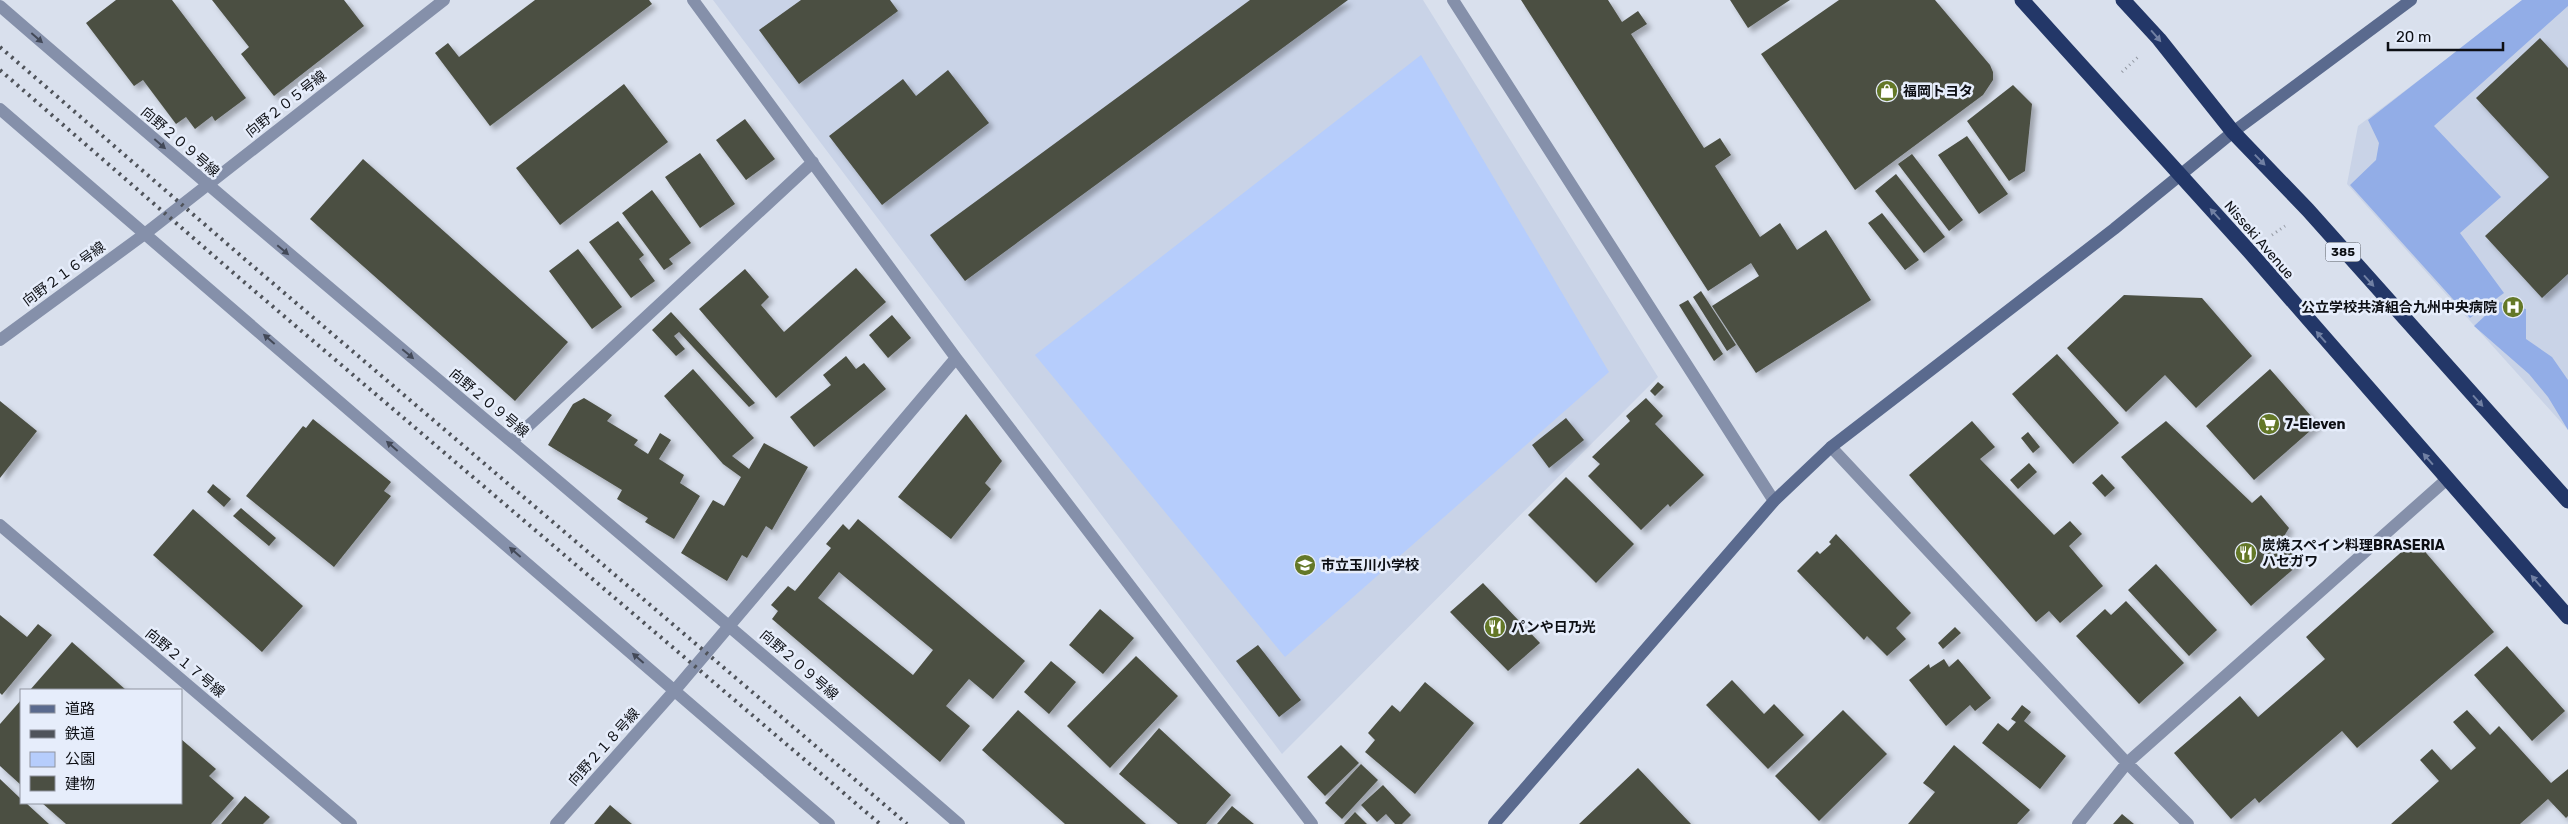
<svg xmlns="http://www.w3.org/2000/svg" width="2568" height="824" font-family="Rubik,'Noto Sans JP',sans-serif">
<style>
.built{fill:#c9d3e7}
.green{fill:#b6cdfc}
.forest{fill:#92ade7}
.building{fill:#4b4f43;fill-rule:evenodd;filter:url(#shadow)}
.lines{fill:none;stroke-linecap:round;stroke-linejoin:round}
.path{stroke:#9297a1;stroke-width:3;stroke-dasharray:1 4;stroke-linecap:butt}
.street{stroke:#8590aa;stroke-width:12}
.secondary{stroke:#5a6a8e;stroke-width:12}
.highway{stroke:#233768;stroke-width:15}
.rail{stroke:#4f535a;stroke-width:4;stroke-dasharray:2.5 5;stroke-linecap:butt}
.oneway{fill:#7180a3}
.oneway2{fill:#434958}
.labels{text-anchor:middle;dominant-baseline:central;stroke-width:5;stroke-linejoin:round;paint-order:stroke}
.shield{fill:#e6edfb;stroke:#4e5259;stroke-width:1}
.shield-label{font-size:12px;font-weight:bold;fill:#0d0f14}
.poi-label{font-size:14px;font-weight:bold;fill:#0d0f14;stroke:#e6edfb;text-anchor:start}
.street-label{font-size:14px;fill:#0d0f14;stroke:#e6edfb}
</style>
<defs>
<filter id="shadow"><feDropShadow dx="4.5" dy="4.5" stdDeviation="2.5" flood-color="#0004"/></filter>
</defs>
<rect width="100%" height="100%" fill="#d9e0ed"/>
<path class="built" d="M713 0H1423L1658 377 1282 754Z
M2525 0H2568V430L2347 184 2358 126Z"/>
<path class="green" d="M1421 55 1609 372 1285 657 1035 355Z"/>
<path class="forest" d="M2522 0H2568V6L2434 126 2501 197 2460 233 2504 293 2470 318 2350 185 2376 160 2379 143 2368 120Z
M2500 302 2526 309V339L2552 357 2568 380V430L2548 397 2529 374 2474 326Z"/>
<path class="building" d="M116 0H172L246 98 215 121 212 116 195 129 186 117 176 124 143 80 134 86 86 23Z
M212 0H344L364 26 274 96 241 54 249 47Z
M535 0H649L652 4 490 126 435 53 448 43 459 57Z
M801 0H890L898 11 799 84 759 30Z
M1250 0H1348L965 281 930 235Z
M1521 0H1608L1622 22 1638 11 1647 24 1631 34 1704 148 1720 138 1731 155 1715 166 1760 237 1780 223 1797 250 1826 230 1871 300 1756 373 1712 306 1759 276 1751 263 1708 291Z
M1730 0H1790L1748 28Z
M1839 0H1935L1990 65 1993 72V80L1983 95 1855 190 1761 54Z
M2540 38 2568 68V274L2542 298 2485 236 2549 177 2476 98Z
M948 70 989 123 882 205 829 136 903 79 916 96Z
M624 84 668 142 560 225 516 168Z
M2013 85 2032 104 2025 171 2009 181 1967 121Z
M745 119 775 159 746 180 716 140Z
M1967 136 2008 194 1979 214 1938 155Z
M700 153 735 204 700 228 665 177Z
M1912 154 1963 220 1949 231 1898 164Z
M363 159 568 342 515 401 310 219Z
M1896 174 1945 237 1924 253 1875 191Z
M652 190 691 243 669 259 673 264 664 270 622 213Z
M1882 213 1919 260 1905 270 1868 223Z
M618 221 644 255 639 259 655 281 631 298 589 242Z
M578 249 622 307 592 329 549 271Z
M856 268 886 302 776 398 699 309 745 269 769 297 761 305 784 332Z
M1701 291 1736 345 1727 351 1693 297Z
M2124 295 2202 298 2252 356 2196 408 2165 375 2126 412 2067 348Z
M1688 300 1723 354 1714 361 1679 305Z
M671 312 755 403 749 407 679 332 674 336 685 349 676 356 652 330Z
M892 315 911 338 888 358 869 335Z
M2057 354 2119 423 2073 464 2012 394Z
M846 356 856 369 864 363 886 389 814 447 790 417 831 385 823 375Z
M693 369 754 438 732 456 749 469 764 443 808 467 772 530 766 526 747 558 742 555 727 581 681 553 713 500 724 506 741 477 723 464 664 396Z
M2270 369 2318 424 2254 480 2206 426Z
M1658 382 1664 387 1655 396 1650 391Z
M584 398 612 415 607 421 638 440 634 445 648 454 660 433 671 440 659 459 684 475 680 483 700 496 674 539 645 522 648 518 617 499 622 490 548 445 573 404Z
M1646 398 1663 416 1655 424 1704 475 1670 507 1668 504 1641 530 1588 476 1600 464 1592 457 1630 421 1626 416Z
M0 401 37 431 0 478Z
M966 414 1002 461 985 483 991 489 951 539 898 497Z
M1566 418 1584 440 1549 468 1532 445Z
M313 419 391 482 384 491 391 496 334 567 246 496 303 426 306 428Z
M1972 421 1995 447 1980 459 2054 535 2070 521 2082 534 2069 546 2103 586 2060 623 2049 611 2036 622 1909 475Z
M2166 421 2252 503 2261 495 2289 528 2283 538 2298 565 2251 606 2121 457Z
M2028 432 2040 447 2033 453 2021 438Z
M2029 463 2037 472 2018 489 2010 480Z
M2102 474 2115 488 2105 497 2092 483Z
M1566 477 1634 544 1596 583 1528 515Z
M213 484 231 499 224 507 207 492Z
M241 508 276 538 269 546 233 516Z
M193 509 303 606 262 652 153 555Z
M858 519 1025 661 993 699 969 679 946 706 970 726 940 762 772 619 778 611 771 605 788 586 795 591 831 548 826 544 843 524 849 530ZM839 572 933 650 913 675 818 598Z
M1836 534 1911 613 1896 628 1906 639 1887 656 1867 636 1864 640 1797 571 1817 551 1820 554 1831 544 1829 542Z
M2407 547H2421L2494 632 2357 748 2342 731 2259 803 2255 798 2231 819 2174 753 2240 696 2258 717 2325 659 2306 637Z
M2156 564 2217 630 2189 656 2128 590Z
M1483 583 1540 643 1508 671 1450 612Z
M2126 601 2184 663 2139 704 2076 636 2105 609 2111 615Z
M1100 609 1134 638 1103 674 1069 645Z
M0 615 27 637 38 624 52 635 2 695 0 693Z
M1955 627 1961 633 1943 649 1938 643Z
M72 642 126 690H30Z
M1258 645 1301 700 1279 717 1236 661Z
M2507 646 2565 711 2532 741 2474 675Z
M1136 656 1178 696 1110 768 1067 726Z
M1944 659 1949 667 1958 659 1991 698 1975 711 1970 705 1946 726 1909 680 1929 664 1930 668Z
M1051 661 1076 682 1049 714 1024 692Z
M1732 680 1764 714 1774 704 1804 735 1768 769 1706 705Z
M1425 682 1474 723 1415 794 1365 752 1375 740 1368 733 1392 705 1400 712Z
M21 700V785L0 766V724Z
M2022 705 2031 712 2024 721 2066 756 2040 789 1982 743 1998 723 2008 731 2016 722 2011 719Z
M1018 710 1119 800 1146 824H1065L982 750Z
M1843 710 1887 754 1819 821 1775 776Z
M2467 710 2490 735 2499 726 2551 783 2568 769V816L2566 818 2548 799 2520 824H2391L2439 781 2420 760 2432 749 2451 770 2476 748 2453 722Z
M1159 728 1231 795 1206 824H1178L1119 774Z
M181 739 216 769 209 776 234 798 211 824H66L42 803H181Z
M1341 745 1359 763 1325 796 1307 777Z
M1954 745 2030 810 2017 824H1908L1935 792 1923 783Z
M1361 764 1378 780 1342 819 1325 803Z
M1638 768 1691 824H1579Z
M0 779 21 799V803H26L49 824H0Z
M1383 785 1411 815 1402 824H1395L1386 814 1377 822 1361 805Z
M245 796 270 817 263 824H221Z
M610 805 632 824H594Z
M1232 806 1254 824H1217Z
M1355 812 1367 824H1344Z
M2122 814 2134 824H2113Z"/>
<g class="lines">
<path class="path" d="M2122 72 2138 57
M2272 235 2285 226"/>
<path class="street" d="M693 0 956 358 1312 824
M1453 0 1774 501
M0 6C317 281 642 548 959 824
M0 109 829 824
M0 340 146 233 444 0
M512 441 813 162
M1831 447 2127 763 2188 824
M0 525 351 824
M556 824 675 690 956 358
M2078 824 2127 763 2446 480"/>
<path class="secondary" d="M1494 824 1774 501 1831 447 2114 229 2233 132 2411 0"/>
<path class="highway" d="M2022 0 2249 251 2568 617
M2123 0 2159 39 2233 132 2308 210 2568 501"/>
<path class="rail" d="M0 47 248 262 907 824
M0 70 237 276 880 824"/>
</g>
<defs><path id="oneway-solid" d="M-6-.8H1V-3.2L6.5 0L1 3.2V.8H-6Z" transform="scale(1.25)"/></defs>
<g class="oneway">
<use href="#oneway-solid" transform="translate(2156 36) rotate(49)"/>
<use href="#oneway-solid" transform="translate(2260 160) rotate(46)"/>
<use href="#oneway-solid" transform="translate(2215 214) rotate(-132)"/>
<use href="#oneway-solid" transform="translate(2369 281) rotate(48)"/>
<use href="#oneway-solid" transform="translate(2321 337) rotate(-131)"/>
<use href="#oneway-solid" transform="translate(2478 401) rotate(48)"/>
<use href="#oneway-solid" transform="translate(2428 459) rotate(-131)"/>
<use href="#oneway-solid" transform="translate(2536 581) rotate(-131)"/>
</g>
<g class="oneway2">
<use href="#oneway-solid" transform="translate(37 38) rotate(41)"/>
<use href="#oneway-solid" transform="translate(160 144) rotate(41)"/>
<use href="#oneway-solid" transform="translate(283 250) rotate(40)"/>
<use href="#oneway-solid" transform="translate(269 339) rotate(-139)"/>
<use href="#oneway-solid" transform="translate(408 354) rotate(40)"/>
<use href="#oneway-solid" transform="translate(392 446) rotate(-139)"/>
<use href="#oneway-solid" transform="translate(515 552) rotate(-139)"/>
<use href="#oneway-solid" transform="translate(638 658) rotate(-139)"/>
</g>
<defs>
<g id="shop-disc" transform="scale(1.125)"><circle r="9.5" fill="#647828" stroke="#e6edfb"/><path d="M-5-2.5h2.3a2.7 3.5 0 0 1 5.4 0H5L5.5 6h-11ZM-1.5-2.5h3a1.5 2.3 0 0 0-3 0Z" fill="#fff"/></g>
<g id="hospital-disc" transform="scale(1.125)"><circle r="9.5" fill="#647828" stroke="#e6edfb"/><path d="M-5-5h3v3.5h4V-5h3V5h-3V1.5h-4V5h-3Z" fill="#fff"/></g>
<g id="supermarket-disc" transform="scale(1.125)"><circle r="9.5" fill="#647828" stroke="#e6edfb"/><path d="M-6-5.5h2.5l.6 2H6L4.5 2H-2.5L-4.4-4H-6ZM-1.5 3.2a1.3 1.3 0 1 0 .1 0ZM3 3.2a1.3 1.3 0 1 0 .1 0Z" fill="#fff"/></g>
<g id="restaurant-disc" transform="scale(1.125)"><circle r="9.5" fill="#647828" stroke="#e6edfb"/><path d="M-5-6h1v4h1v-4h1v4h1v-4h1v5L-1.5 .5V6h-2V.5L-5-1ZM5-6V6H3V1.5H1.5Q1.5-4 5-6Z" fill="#fff"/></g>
<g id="school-disc" transform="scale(1.125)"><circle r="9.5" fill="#647828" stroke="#e6edfb"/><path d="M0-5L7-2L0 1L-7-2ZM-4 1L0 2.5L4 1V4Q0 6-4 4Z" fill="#fff"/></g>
</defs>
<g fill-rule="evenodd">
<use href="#shop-disc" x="1887" y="91"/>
<use href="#hospital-disc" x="2513" y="307"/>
<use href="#supermarket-disc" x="2269" y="424"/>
<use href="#restaurant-disc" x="2246" y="553"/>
<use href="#school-disc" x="1305" y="565"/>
<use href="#restaurant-disc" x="1495" y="627"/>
</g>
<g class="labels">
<rect class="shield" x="2325.5" y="242.5" width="35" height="19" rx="4"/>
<g class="shield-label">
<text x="2343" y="252">385</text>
</g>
<g class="poi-label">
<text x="1903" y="91">福岡トヨタ</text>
<text x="2497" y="307" text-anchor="end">公立学校共済組合九州中央病院</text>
<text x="2285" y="424">7-Eleven</text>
<text x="2262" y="545">炭焼スペイン料理BRASERIA<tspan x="2262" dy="16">ハセガワ</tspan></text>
<text x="1321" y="565">市立玉川小学校</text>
<text x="1511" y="627">パンや日乃光</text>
</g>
<g class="street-label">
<text transform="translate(286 104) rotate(-38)">向野２０５号線</text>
<text transform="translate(180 142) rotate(41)">向野２０９号線</text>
<text transform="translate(2259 240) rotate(49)">Nisseki Avenue</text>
<text transform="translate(64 274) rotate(-36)">向野２１６号線</text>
<text transform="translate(489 403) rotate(40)">向野２０９号線</text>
<text transform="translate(185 663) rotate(40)">向野２１７号線</text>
<text transform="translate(799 665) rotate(41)">向野２０９号線</text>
<text transform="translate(604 747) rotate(-48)">向野２１８号線</text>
</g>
</g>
<rect x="20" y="689" width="162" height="115" fill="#e6edfb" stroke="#8f949f"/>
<rect x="30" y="705" width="25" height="8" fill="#5a6a8e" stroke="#8f949f"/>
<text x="65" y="714" font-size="15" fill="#0d0f14">道路</text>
<rect x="30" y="730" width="25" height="8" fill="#4f535a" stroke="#8f949f"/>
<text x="65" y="739" font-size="15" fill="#0d0f14">鉄道</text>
<rect x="30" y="752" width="25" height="15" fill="#b6cdfc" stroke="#8f949f"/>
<text x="65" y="764" font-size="15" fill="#0d0f14">公園</text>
<rect x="30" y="776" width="25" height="15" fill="#4b4f43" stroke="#8f949f"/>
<text x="65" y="789" font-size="15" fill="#0d0f14">建物</text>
<path d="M2388 42v8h115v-8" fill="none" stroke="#0d0f14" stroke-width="2.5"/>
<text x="2396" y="42" font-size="15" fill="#0d0f14" stroke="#e6edfb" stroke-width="4" paint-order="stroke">20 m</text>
</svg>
